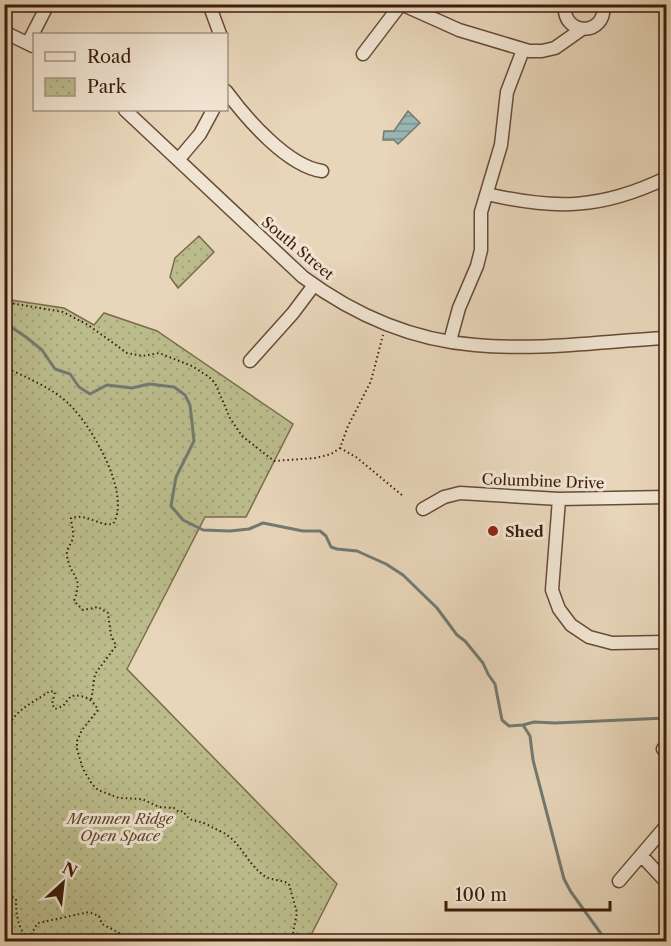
<svg xmlns="http://www.w3.org/2000/svg" width="671" height="946" font-family="'Libre Caslon Text',serif">
<style>
.park{fill:url(#park-dots);stroke:#7c6c4c;stroke-width:1.5}
.water{fill:url(#water-rules);stroke:#737a72;stroke-width:1.5}
.lines{fill:none;stroke-linecap:round;stroke-linejoin:round}
.stream{stroke:#737a72;stroke-width:3}
.minor-casing{stroke:#674b37;stroke-width:15}
.path{stroke:#3c1d0b;stroke-width:2;stroke-dasharray:1.5 3;stroke-linecap:butt}
.minor{stroke:#f0e4d2;stroke-width:12}
.poi-dot{fill:#8f2418;stroke:#f0e4d2;stroke-width:2}
.labels{text-anchor:middle;dominant-baseline:central;stroke-width:6;stroke-linejoin:round;paint-order:stroke}
.street-label{font-size:15px;fill:#3c1d0b;stroke:#f0e4d2}
.poi-label{font-size:15px;font-weight:bold;fill:#3c1d0b;stroke:#f0e4d2;text-anchor:start}
.park-label{font-size:15px;font-style:italic;fill:#5c452b;stroke:#f0e4d2}
</style>
<defs>
<pattern id="park-dots" width="8" height="8" patternUnits="userSpaceOnUse" patternTransform="scale(1.5)"><rect width="8" height="8" fill="#bbbc8c"/><path d="M2 2h.1M6 6h.1" fill="none" stroke="#a2a177" stroke-width="1.8" stroke-linecap="round"/></pattern>
<pattern id="water-rules" width="6" height="5" patternUnits="userSpaceOnUse" patternTransform="scale(1.5)"><rect width="6" height="5" fill="#98b8b6"/><path d="M0 2.5h6" fill="none" stroke="#7d9592"/></pattern>
</defs>
<rect width="100%" height="100%" fill="#e8d6ba"/>
<filter id="stains"><feTurbulence type="fractalNoise" baseFrequency=".00333" numOctaves="4"/><feColorMatrix values="0 0 0 0 .2 0 0 0 0 .09 0 0 0 0 .02 0 0 0 .5 -.17"/></filter>
<radialGradient id="worn" r=".72"><stop offset=".6" stop-color="#630" stop-opacity="0"/><stop offset="1" stop-color="#630" stop-opacity=".3"/></radialGradient>
<path class="park" d="M199 236 214 252 178 288 170 277 175 258Z
M4 299 64 308 94 325 104 313 157 331 293 424 246 517H205L127 669 337 884 308 941H5Z"/>
<path class="water" d="M408 111 420 123 398 144 394 140H383L384 131H394Z"/>
<g class="lines">
<path class="stream" d="M4 326 11 327 26 337 42 350 55 369 70 374 79 387 90 394 107 385 132 388 149 384 174 387 185 395 190 405 194 441 176 477 171 506 183 520 203 530 230 531 249 529 263 523 303 531H320L326 536 331 547 337 549 357 551 386 564 403 575 437 608 457 635 465 641 483 663 488 674 495 684 502 720 509 726 523 725 530 736 533 760 564 879 571 892 607 942
M523 725 534 722 555 723 666 718"/>
<g class="minor-casing">
<path id="minor" d="M209 4 220 34
M401 4 459 30 529 51H542L555 48 582 29
M565 4C561 37 608 37 603 4
M4 32 33 46
M28 43 48 4
M363 54 401 4
M226 91C246 118 287 166 322 171
M125 110 303 277C353 314 412 340 475 345 537 351 604 341 666 338
M178 160 200 134 213 110
M487 194C555 210 602 209 666 178
M450 341 459 308 477 266 481 250V212L501 145 507 92 523 50
M250 361 293 313 314 285
M559 499 552 590 559 609 571 625 589 637 612 643 666 642
M423 509 444 497 460 493 559 499 666 497
M663 749 666 750
M641 855 666 882
M619 881 666 826"/>
</g>
<path class="path" d="M4 302 63 312 88 325 127 353 143 356 159 353 192 366 209 377 215 383 230 418 242 436 274 461 316 458 331 454 340 448 348 426 371 381 383 335
M4 367C24 376 54 389 69 404 91 425 132 494 113 524 98 526 87 513 71 518 71 524 74 531 73 537 72 544 66 548 67 555 70 579 84 573 74 601L83 610 98 607 108 613 111 635 116 646 95 674 91 701
M340 448 356 457 403 496
M4 788C17 779 8 770 6 758 5 748 6 729 12 720 21 707 37 700 50 691L55 692 52 704 55 709 63 706 71 696C83 694 93 699 98 710L82 730 77 741V749L83 769 92 784 98 790 119 798 142 799 159 807 174 808 179 812 183 811C191 824 196 819 206 824 211 827 216 829 222 832 240 841 247 863 263 875 271 881 281 879 289 884L297 913 293 932 295 942
M4 897 9 895 16 899C16 912 17 926 26 936H30L38 923 89 912 99 916 102 924 125 936 129 942"/>
<use href="#minor" class="minor"/>
</g>
<circle class="poi-dot" cx="493" cy="531" r="6"/>
<g class="labels">
<g class="street-label">
<text transform="translate(298 248) rotate(40)">South Street</text>
<text transform="translate(543 481) rotate(2)">Columbine Drive</text>
</g>
<g class="poi-label">
<text x="505" y="531">Shed</text>
</g>
<g class="park-label">
<text x="120" y="818">Memmen Ridge<tspan x="120" dy="17">Open Space</tspan></text>
</g>
</g>
<rect width="671" height="946" fill="none" stroke="#e8d6ba" stroke-width="24"/>
<rect x="6" y="6" width="659" height="934" fill="none" stroke="#3c1d0b" stroke-width="3"/>
<rect x="12" y="12" width="647" height="922" fill="none" stroke="#3c1d0b" stroke-width="1.5"/>
<rect x="33" y="33" width="195" height="78" fill="#f0e4d2" stroke="#a89482" stroke-width="1.5"/>
<rect x="45" y="52" width="30" height="9" fill="#f0e4d2" stroke="#a89482" stroke-width="1.5"/>
<text x="87" y="63" font-size="18" fill="#3c1d0b">Road</text>
<rect x="45" y="78" width="30" height="18" fill="url(#park-dots)" stroke="#a89482" stroke-width="1.5"/>
<text x="87" y="93" font-size="18" fill="#3c1d0b">Park</text>
<g transform="translate(63 883) rotate(27)" stroke="#f0e4d2" stroke-width="4.5" paint-order="stroke">
<path d="M0-4.5L10 22L0 15L-10 22Z" fill="#3c1d0b"/>
<text y="-9" font-size="16" font-weight="bold" text-anchor="middle" fill="#3c1d0b">N</text>
</g>
<path d="M446 901v9h164v-9" fill="none" stroke="#3c1d0b" stroke-width="3"/>
<text x="455" y="901" font-size="18" fill="#3c1d0b" stroke="#f0e4d2" stroke-width="4.5" paint-order="stroke">100 m</text>
<rect width="100%" height="100%" filter="url(#stains)"/>
<rect width="100%" height="100%" fill="url(#worn)"/>
</svg>
